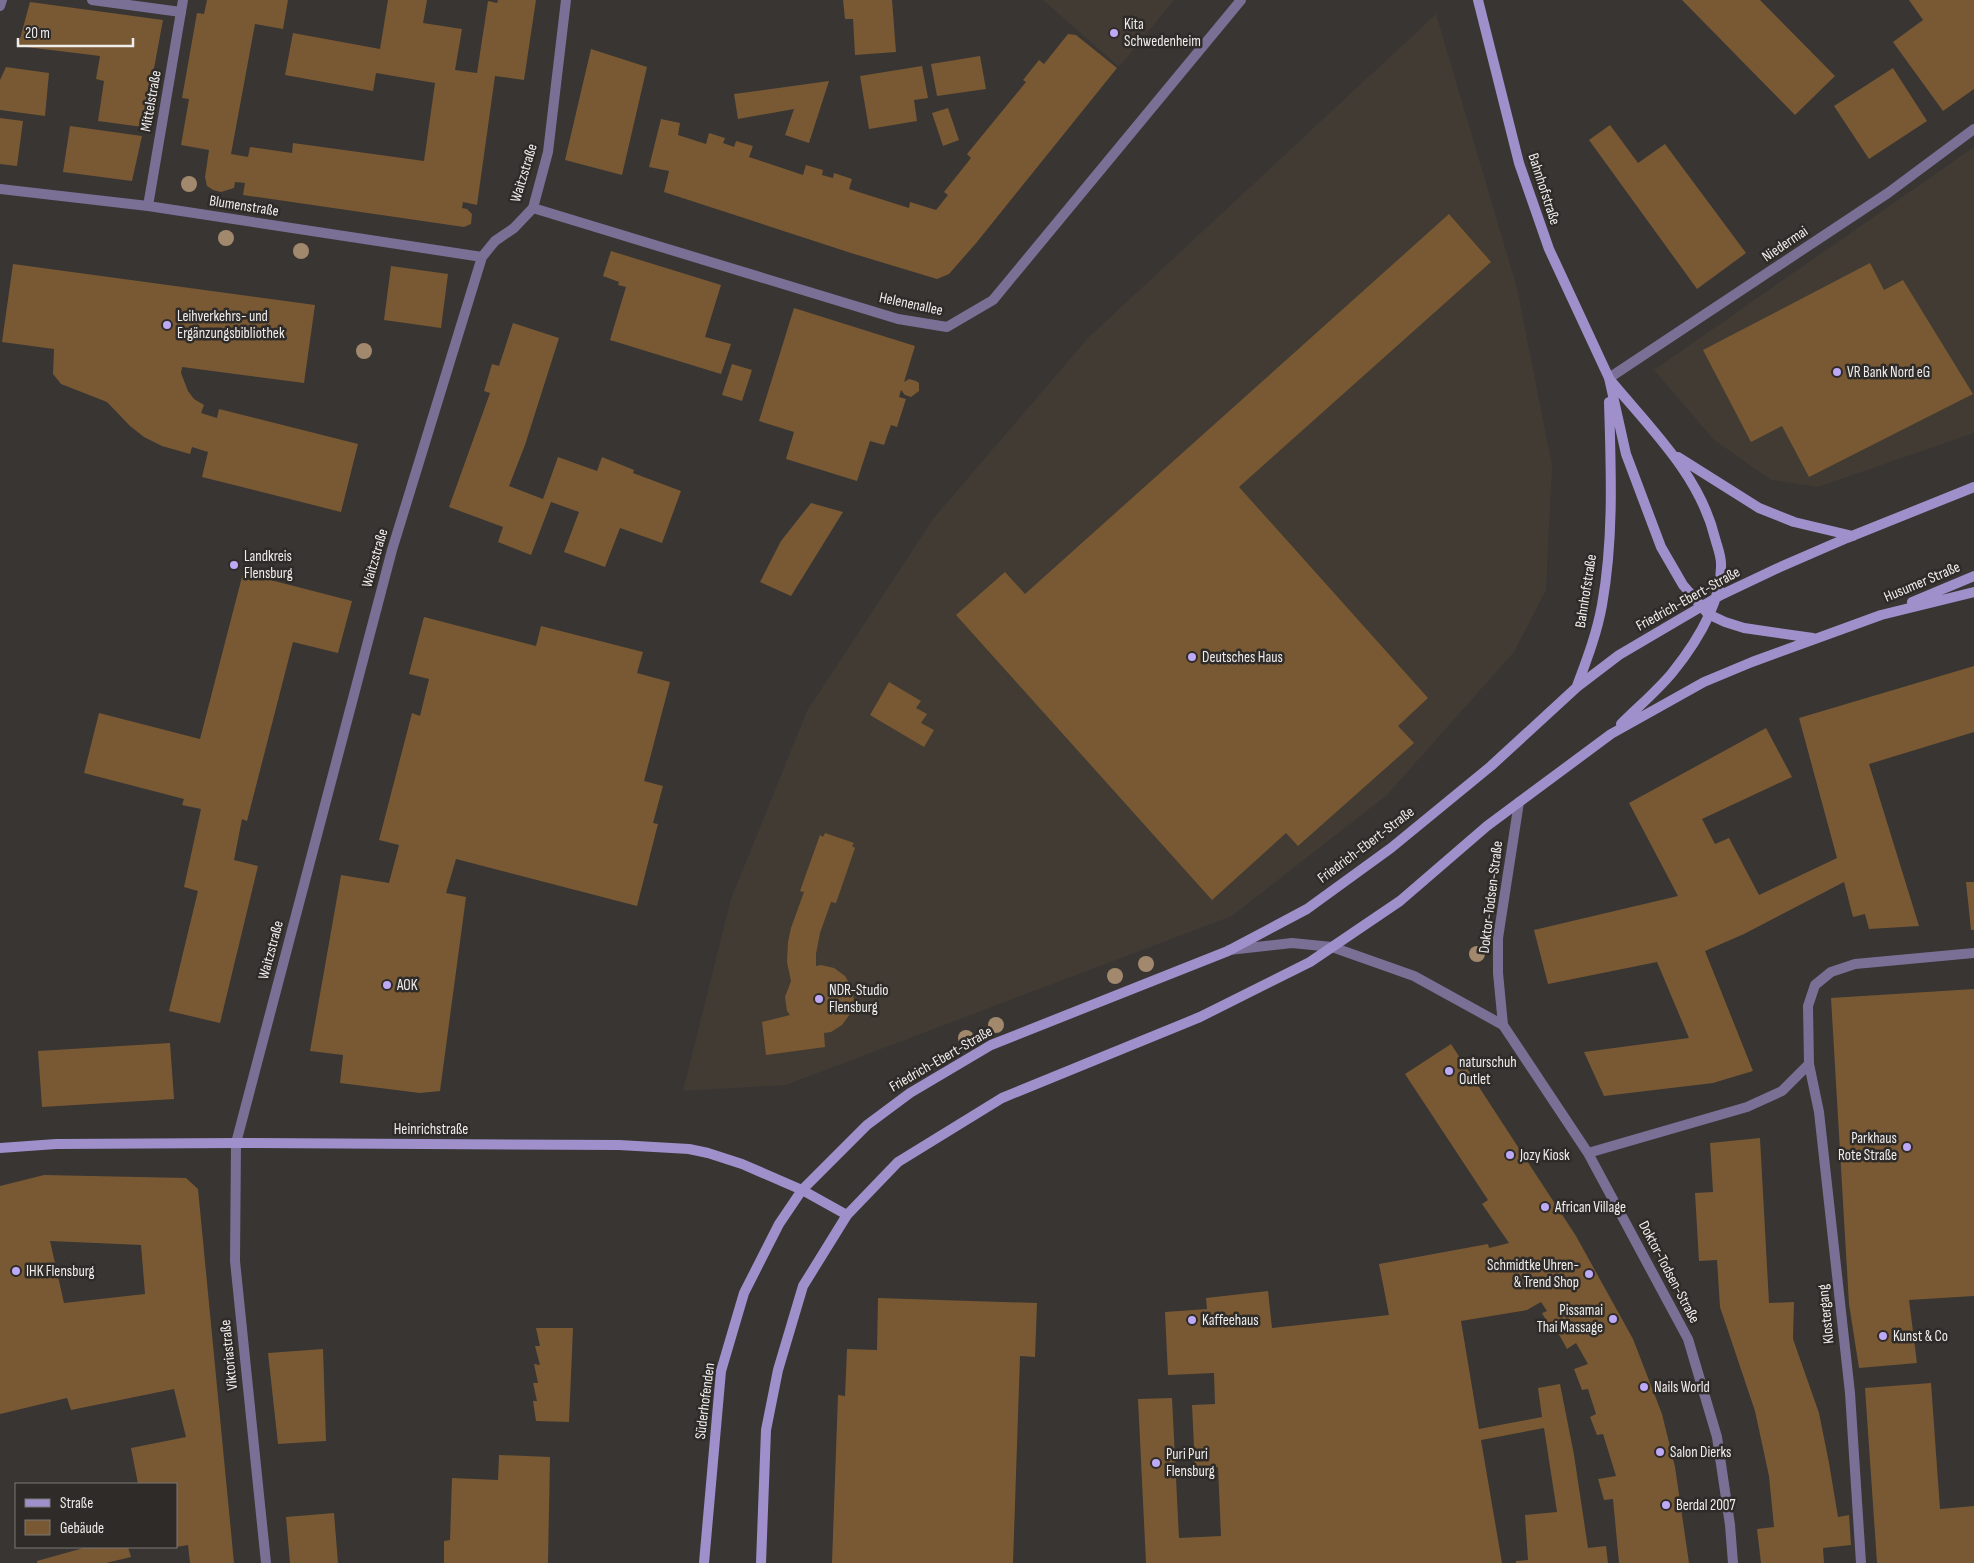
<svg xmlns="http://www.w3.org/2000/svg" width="1974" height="1563" font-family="'Sofia Sans Condensed',sans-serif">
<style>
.built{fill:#423b33}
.building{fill:#795933;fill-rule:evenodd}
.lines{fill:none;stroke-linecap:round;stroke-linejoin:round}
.lane{stroke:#7a7096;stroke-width:10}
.street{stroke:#7a7096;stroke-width:10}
.secondary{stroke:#9f90cb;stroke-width:10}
.tree{fill:#a2896e}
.poi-dot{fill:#bda9f5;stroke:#2e2b29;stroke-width:2}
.labels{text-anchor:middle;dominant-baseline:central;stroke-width:5;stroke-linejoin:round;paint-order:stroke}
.poi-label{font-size:15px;fill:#efedeb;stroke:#2e2b29;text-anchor:start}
.street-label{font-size:15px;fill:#efedeb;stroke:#2e2b29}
</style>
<rect width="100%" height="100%" fill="#383533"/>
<path class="built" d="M1043 0H1174L1119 67Z
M1436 14 1517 288 1552 465 1546 590 1514 652 1387 795 1232 916 786 1085 683 1091 731 899 807 711 933 519 1089 337Z
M1974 147V433L1818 487 1771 480 1714 440 1654 370Z"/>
<path class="building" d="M207 0H288L283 29 255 24 231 154 248 157 250 147 292 153 293 143 424 161 435 83 376 73 373 91 285 75 293 33 380 49 388 0H427L423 23 462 29 455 70 477 73 488 1 497 3 498 0H536L524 80 495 76 477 205 463 202 462 208 467 209 472 214 471 224 464 227 243 195 245 183 235 182 234 188 221 192 213 190 207 186 205 177 209 150 181 145 189 99 182 98 197 13 204 14Z
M843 0H892L896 52 855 55 853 19H845Z
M1682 0H1760L1835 76 1795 115Z
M1909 0H1974V89L1943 111 1893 42 1923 20Z
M30 2 163 20 143 127 98 121 104 81 96 79 100 56 18 46Z
M1068 34 1076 35 1117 68 977 242 949 274 937 279 851 253 664 192 669 171 649 167 661 119 680 123 678 135 706 144 709 133 725 138 723 143 734 147 736 141 753 146 749 157 803 175 806 165 823 170 822 175 833 178 834 173 852 179 849 189 909 208 910 202 936 210 948 195 944 192 971 158 967 154 1026 82 1023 80 1039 60 1044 64Z
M591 49 647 67 622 175 565 160Z
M980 56 986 89 937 96 931 64Z
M922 66 928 98 914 100 917 121 869 129 860 76Z
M6 67 49 73 45 116 0 110V80Z
M1893 68 1927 121 1869 159 1834 106Z
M829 81 809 143 785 135 794 109 738 119 734 94Z
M948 108 959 140 943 146 932 113Z
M0 118 23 121 17 166 0 164Z
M1610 125 1638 163 1665 144 1746 253 1697 289 1589 140Z
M70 126 142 136 132 181 63 172Z
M1449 214 1491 262 1239 487 1428 698 1398 726 1414 743 1298 846 1286 833 1212 900 956 615 1005 572 1025 594Z
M611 251 721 285 705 337 731 344 721 374 610 340 626 287 618 285 619 282 603 276Z
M1870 263 1884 290 1903 280 1973 394 1809 477 1782 426 1751 442 1703 350Z
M13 264 315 305 304 383 182 367 181 373 188 391 194 399 204 405 201 413 217 418 219 409 358 444 341 512 202 477 208 452 192 447 190 454 162 446 144 437 130 426 107 402 61 384 53 374 54 349 2 342Z
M391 266 448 274 441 328 384 320Z
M794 308 915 346 904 382 909 379 916 381 919 383V391L911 397 905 395 901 390 899 397 906 399 897 427 891 425 884 445 870 441 857 481 786 459 794 432 759 421Z
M513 323 559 338 525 445 509 486 543 499 558 457 597 471 602 457 634 470 633 473 681 491 662 543 620 528 605 567 564 552 579 512 551 502 531 555 498 542 503 527 449 507 490 393 484 391 492 364 499 366Z
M732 364 752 370 742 401 722 395Z
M811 503 843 512 791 596 760 582 781 541Z
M243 573 352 601 338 653 293 642 247 821 242 819 234 860 258 866 220 1023 169 1011 198 891 184 887 201 809 182 805 184 799 84 773 99 713 200 739Z
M424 617 536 646 541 626 643 652 637 673 670 682 644 781 663 786 653 823 658 824 637 906 456 859 446 893 466 897 440 1091 420 1093 340 1083 343 1055 310 1051 341 875 389 883 399 845 379 840 412 713 420 716 429 679 409 674Z
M1974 666V732L1869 764 1919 926 1869 929 1865 914 1853 917 1844 882 1744 934 1705 951 1753 1071 1713 1083 1604 1096 1584 1052 1689 1038 1657 962 1548 984 1534 930 1678 896 1629 803 1766 728 1792 777 1702 819 1715 844 1729 838 1759 895 1837 858 1799 718Z
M889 682 921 701 916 708 927 714 921 723 934 730 924 747 870 715Z
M825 833 854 843 852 846 855 848 836 903 831 902 820 933 816 954V966L821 965 834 968 845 976 852 988 854 1001 850 1014 842 1025 831 1032 824 1033 825 1047 766 1055 762 1022 790 1015 787 1011 785 997 791 981 787 962 788 942 791 928 804 892 800 891 820 835 823 837Z
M1966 882H1974V930H1971Z
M1974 989V1296L1909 1300 1917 1363 1859 1368 1849 1304 1831 998Z
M170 1043 174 1099 42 1107 38 1051Z
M1451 1044 1576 1236 1633 1339 1662 1414 1675 1467 1689 1563H1619L1613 1499 1604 1500 1598 1479 1616 1476 1603 1434 1597 1435 1590 1417 1596 1414 1588 1389 1582 1390 1574 1369 1588 1364 1576 1343 1567 1349 1556 1329 1552 1331 1542 1313 1547 1311 1541 1302 1527 1310 1461 1321 1479 1429 1542 1417 1538 1388 1560 1384 1574 1455 1588 1548 1606 1546 1608 1563H1516V1561L1528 1560 1525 1515 1557 1512 1544 1428 1481 1440 1502 1563H1146L1138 1399 1172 1398 1179 1538 1221 1536 1218 1467 1195 1468 1192 1405 1215 1404 1214 1373 1168 1375 1165 1312 1207 1309 1206 1298 1268 1291 1272 1328 1389 1315 1379 1264 1488 1244 1489 1248 1509 1243 1482 1204 1488 1200 1405 1074Z
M1760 1138 1769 1303 1794 1302 1793 1339 1819 1413 1829 1463 1838 1517 1849 1515 1851 1545 1823 1548 1824 1563H1761L1757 1529 1774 1527 1769 1476 1755 1411 1720 1307 1717 1260 1699 1261 1695 1193 1713 1192 1710 1143Z
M44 1175 186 1178 198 1189 234 1563H190L188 1545 176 1547V1484H138L131 1448 186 1437 174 1389 71 1410 67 1398 0 1414V1186ZM50 1241 141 1245 145 1294 64 1303Z
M878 1298 1037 1303 1035 1357 1020 1356 1013 1563H832L838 1395 845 1396 847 1349 877 1350Z
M536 1328H573L569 1422 536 1421 533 1401H537L533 1383H538L534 1364 540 1365 535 1346H540Z
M323 1349 326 1441 278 1444 268 1353Z
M1931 1383 1940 1509 1974 1506V1563H1877L1865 1388Z
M499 1455 550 1457 548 1563H444V1541L450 1540 452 1478 498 1480Z
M334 1513 338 1563H290L286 1517Z
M87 1547H128L131 1557 106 1563H37V1561Z"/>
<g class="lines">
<path class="lane" d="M92 0 181 12
M1809 1064 1819 1112 1850 1393 1861 1563"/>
<path class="street" d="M0 6 2 0
M0 189 148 206 482 257
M148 206 183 0
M533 208 898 319 947 327 993 300 1241 0
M1609 378 1888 193 1974 129
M1229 950 1292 943 1332 947 1414 976 1503 1025 1588 1153 1688 1339 1717 1437 1730 1525 1733 1563
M1503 1025 1498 973V938L1519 802
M1588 1153 1747 1107 1782 1091 1809 1064 1808 1006 1815 985 1831 972 1855 964 1974 953
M266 1563 235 1261 236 1143 392 550 482 257 495 241 514 228 533 208 548 152 566 0"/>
<path class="secondary" d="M1478 0 1519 163 1549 249 1609 378 1626 454 1661 547 1683 585 1708 614 1725 622 1744 628 1813 638
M1611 381C1651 429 1700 476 1715 538 1717 546 1721 555 1721 564 1722 603 1696 643 1672 673 1657 691 1638 707 1621 724
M1678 457 1759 508 1794 522 1853 536
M1912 602 1974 576
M1577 686C1587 659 1597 633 1602 605 1614 538 1611 470 1609 402
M0 1148 56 1144 236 1143 619 1145 689 1149 708 1153 742 1164 802 1190 847 1215
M704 1563 721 1371 744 1293 779 1224 802 1190 867 1125 910 1093 991 1045 1228 951 1307 909 1391 848 1491 766 1577 687 1619 655 1721 595 1778 568 1847 538 1974 487
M761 1563 766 1430 778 1370 803 1286 847 1215 898 1162 1002 1098 1200 1017 1310 962 1400 901 1487 826 1611 734 1704 682 1752 662 1881 615 1974 592"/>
</g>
<g class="tree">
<circle cx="189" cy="184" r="8"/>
<circle cx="226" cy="238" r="8"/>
<circle cx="301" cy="251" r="8"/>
<circle cx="364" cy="351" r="8"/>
<circle cx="1477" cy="954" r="8"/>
<circle cx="1146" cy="964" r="8"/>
<circle cx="1115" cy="976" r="8"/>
<circle cx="996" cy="1025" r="8"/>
<circle cx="966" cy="1038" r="8"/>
</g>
<g class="poi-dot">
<circle cx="1114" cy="33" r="5"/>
<circle cx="167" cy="325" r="5"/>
<circle cx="1837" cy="372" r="5"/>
<circle cx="234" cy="565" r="5"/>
<circle cx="1192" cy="657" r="5"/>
<circle cx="387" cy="985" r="5"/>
<circle cx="819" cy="999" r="5"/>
<circle cx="1449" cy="1071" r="5"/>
<circle cx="1907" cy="1147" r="5"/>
<circle cx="1510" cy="1155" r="5"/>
<circle cx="1545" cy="1207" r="5"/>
<circle cx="16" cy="1271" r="5"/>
<circle cx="1589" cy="1274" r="5"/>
<circle cx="1613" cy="1319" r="5"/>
<circle cx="1192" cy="1320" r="5"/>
<circle cx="1883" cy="1336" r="5"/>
<circle cx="1644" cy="1387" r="5"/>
<circle cx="1660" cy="1452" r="5"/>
<circle cx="1156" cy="1463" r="5"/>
<circle cx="1666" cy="1505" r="5"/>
</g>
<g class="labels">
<g class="poi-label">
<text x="1124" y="24">Kita<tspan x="1124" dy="17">Schwedenheim</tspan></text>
<text x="177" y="316">Leihverkehrs- und<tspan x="177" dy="17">Ergänzungsbibliothek</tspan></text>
<text x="1847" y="372">VR Bank Nord eG</text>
<text x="244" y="556">Landkreis<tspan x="244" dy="17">Flensburg</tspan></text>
<text x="1202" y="657">Deutsches Haus</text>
<text x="397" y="985">AOK</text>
<text x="829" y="990">NDR-Studio<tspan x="829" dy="17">Flensburg</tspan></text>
<text x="1459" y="1062">naturschuh<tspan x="1459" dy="17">Outlet</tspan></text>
<text x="1897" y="1138" text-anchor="end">Parkhaus<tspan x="1897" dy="17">Rote Straße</tspan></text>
<text x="1520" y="1155">Jozy Kiosk</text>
<text x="1555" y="1207">African Village</text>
<text x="1579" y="1265" text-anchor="end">Schmidtke Uhren-<tspan x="1579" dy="17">&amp; Trend Shop</tspan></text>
<text x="26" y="1271">IHK Flensburg</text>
<text x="1603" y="1310" text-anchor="end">Pissamai<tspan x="1603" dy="17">Thai Massage</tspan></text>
<text x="1202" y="1320">Kaffeehaus</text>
<text x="1893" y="1336">Kunst &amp; Co</text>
<text x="1654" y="1387">Nails World</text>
<text x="1670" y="1452">Salon Dierks</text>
<text x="1166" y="1454">Puri Puri<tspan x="1166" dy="17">Flensburg</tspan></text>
<text x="1676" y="1505">Berdal 2007</text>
</g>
<g class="street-label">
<text transform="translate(151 101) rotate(-80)">Mittelstraße</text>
<text transform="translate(524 173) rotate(-73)">Waitzstraße</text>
<text transform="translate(1544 189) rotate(72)">Bahnhofstraße</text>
<text transform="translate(244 206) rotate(9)">Blumenstraße</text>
<text transform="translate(1785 244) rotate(-34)">Niedermai</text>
<text transform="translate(911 304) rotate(12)">Helenenallee</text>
<text transform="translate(375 558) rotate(-74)">Waitzstraße</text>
<text transform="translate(1922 582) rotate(-23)">Husumer Straße</text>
<text transform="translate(1586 591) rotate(-81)">Bahnhofstraße</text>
<text transform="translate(1688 599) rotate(-29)">Friedrich-Ebert-Straße</text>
<text transform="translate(1366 845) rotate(-37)">Friedrich-Ebert-Straße</text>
<text transform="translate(1491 897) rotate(-83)">Doktor-Todsen-Straße</text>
<text transform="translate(271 950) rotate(-75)">Waitzstraße</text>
<text transform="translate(941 1059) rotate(-30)">Friedrich-Ebert-Straße</text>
<text x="431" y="1129">Heinrichstraße</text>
<text transform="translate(1669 1272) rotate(62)">Doktor-Todsen-Straße</text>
<text transform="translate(1826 1314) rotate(-96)">Klostergang</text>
<text transform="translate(229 1355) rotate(-96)">Viktoriastraße</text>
<text transform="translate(705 1401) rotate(-83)">Süderhofenden</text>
</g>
</g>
<rect x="15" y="1483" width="162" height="65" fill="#2e2b29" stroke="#7b7977"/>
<rect x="25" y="1499" width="25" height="8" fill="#9f90cb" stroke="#7b7977"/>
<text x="60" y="1508" font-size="15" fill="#efedeb">Straße</text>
<rect x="25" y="1520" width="25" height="15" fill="#795933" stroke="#7b7977"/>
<text x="60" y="1533" font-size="15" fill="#efedeb">Gebäude</text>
<path d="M18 38v8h115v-8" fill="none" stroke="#efedeb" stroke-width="2.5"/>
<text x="25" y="38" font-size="15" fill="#efedeb" stroke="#2e2b29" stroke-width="4" paint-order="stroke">20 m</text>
</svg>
